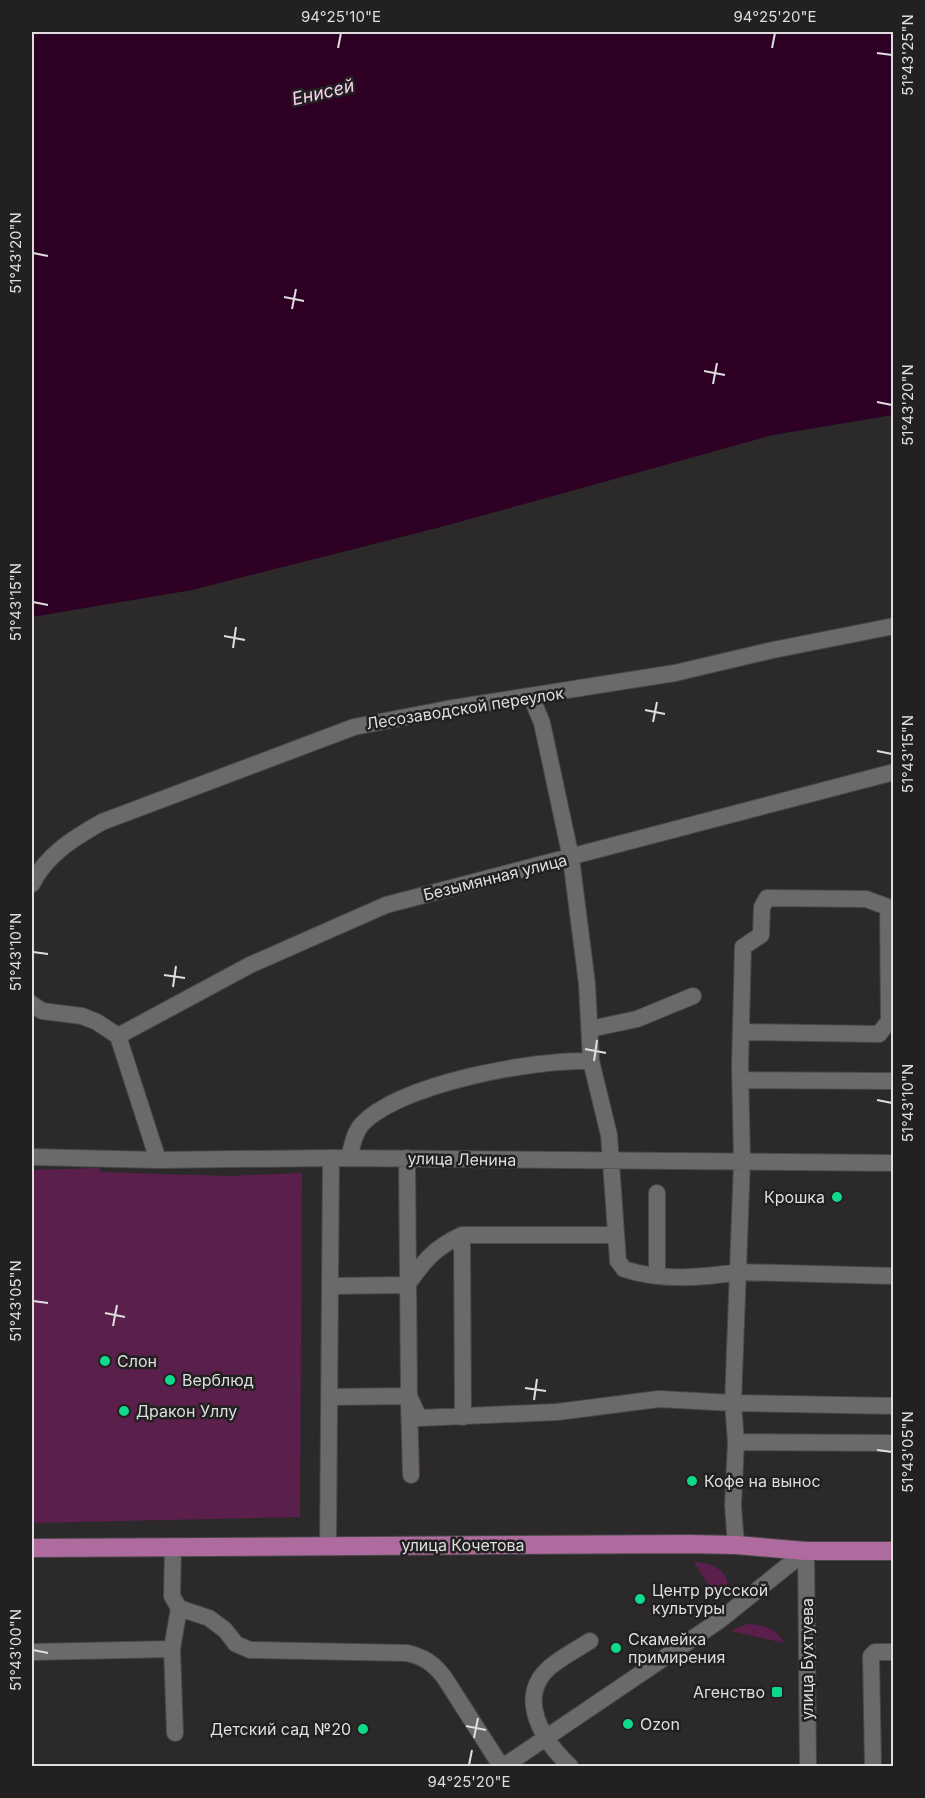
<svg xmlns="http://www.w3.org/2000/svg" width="925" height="1798" font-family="Inter,sans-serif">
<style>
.green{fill:#5b1f4c}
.water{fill:#2e0024}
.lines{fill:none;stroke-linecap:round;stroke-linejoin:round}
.minor-casing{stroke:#494748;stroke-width:18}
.major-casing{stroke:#494748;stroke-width:20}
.minor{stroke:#6c696b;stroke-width:16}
.major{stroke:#ae6b9d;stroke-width:18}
.ticks{fill:none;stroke:#dfddde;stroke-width:2}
.poi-dot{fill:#0fd98a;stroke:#222021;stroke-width:2}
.labels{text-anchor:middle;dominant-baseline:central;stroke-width:5;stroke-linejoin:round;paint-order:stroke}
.street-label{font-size:16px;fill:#dfddde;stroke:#222021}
.poi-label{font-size:16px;fill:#dfddde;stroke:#222021;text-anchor:start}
.water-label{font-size:18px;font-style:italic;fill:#f8d0eb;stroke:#222021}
.neatline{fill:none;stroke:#dfddde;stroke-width:2}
.ticks-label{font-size:15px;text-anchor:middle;fill:#dfddde}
</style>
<rect width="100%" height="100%" fill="#2c292b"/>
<path class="green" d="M99 1168 101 1172 226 1176 302 1173 300 1517 32 1523V1170Z
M694 1562C717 1562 741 1579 718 1601Z
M747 1624C761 1624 778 1629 784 1643L731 1631Z"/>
<path class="water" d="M32 32H893V415L773 435 441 527 192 590 32 617Z"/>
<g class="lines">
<g class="minor-casing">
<path id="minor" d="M531 696 542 723 571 858 587 984 591 1061 609 1135 618 1261 624 1269C659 1281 702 1278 738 1272L894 1276
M32 884C47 854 74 838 102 822L354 727 447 709 675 673 773 650 894 626
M32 1004 42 1011 82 1016 97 1022 118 1036 158 1160
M590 1029 637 1019 693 996
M118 1036 250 965 386 905 894 772
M741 1080 894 1081
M32 1157 158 1160 331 1158 894 1163
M349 1158C352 1146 354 1133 362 1124 402 1083 535 1059 591 1061
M462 1235 463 1417
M657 1276V1193
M330 1286 407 1285C425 1260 434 1248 462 1235H616
M409 1396 419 1418 557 1412 659 1399 733 1403 894 1406
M329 1397 409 1396 407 1158
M409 1403 411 1475
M736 1442 733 1403 742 1162 740 1065 743 947 761 935 762 907 767 898 866 899 888 907 889 1021 879 1034 741 1032
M736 1545 733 1505 736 1442 894 1443
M173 1546 172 1596 179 1608 209 1618 225 1630 236 1644 250 1650 407 1653C424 1657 433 1663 444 1677L501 1766
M328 1546 331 1158
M806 1551 808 1766
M172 1649 179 1608
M32 1652 172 1649 175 1733
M504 1766 720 1620 806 1551
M570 1766C543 1741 515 1697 550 1667 562 1657 577 1649 590 1641
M873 1766 871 1656 875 1652H894"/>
</g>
<g class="major-casing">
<path id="major" d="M32 1548 689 1544 736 1545 806 1551H894"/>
</g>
<use href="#minor" class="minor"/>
<use href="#major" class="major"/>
</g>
<path class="ticks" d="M338 48 341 33M772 48 775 33M877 53 892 55M33 253 48 256M284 297 304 301M292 309 296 289M704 371 725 375M713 384 717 363M877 402 892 405M33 602 48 605M224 636 245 640M233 648 236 627M645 710 665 714M653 722 657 702M877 751 892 754M33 952 48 954M164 975 185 978M173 987 176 966M585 1049 606 1053M594 1061 597 1040M877 1100 892 1103M33 1301 48 1303M105 1313 125 1317M113 1326 117 1305M525 1388 546 1391M534 1400 537 1379M877 1450 892 1452M33 1650 48 1653M466 1726 486 1730M474 1738 478 1718M469 1765 472 1750"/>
<g class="poi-dot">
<circle cx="837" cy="1197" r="6"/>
<circle cx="105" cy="1361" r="6"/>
<circle cx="170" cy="1380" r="6"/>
<circle cx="124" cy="1411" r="6"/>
<circle cx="692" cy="1481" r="6"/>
<circle cx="640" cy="1599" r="6"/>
<circle cx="616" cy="1648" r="6"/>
<rect x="771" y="1686" width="12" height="12" rx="3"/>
<circle cx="628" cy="1724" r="6"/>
<circle cx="363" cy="1729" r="6"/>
</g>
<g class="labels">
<g class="street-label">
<text transform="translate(465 708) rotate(-9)">Лесозаводской переулок</text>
<text transform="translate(495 877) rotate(-14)">Безымянная улица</text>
<text transform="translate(462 1159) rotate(1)">улица Ленина</text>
<text x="463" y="1545">улица Кочетова</text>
<text transform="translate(807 1659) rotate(-90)">улица Бухтуева</text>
</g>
<g class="poi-label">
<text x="825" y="1197" text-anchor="end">Крошка</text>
<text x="117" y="1361">Слон</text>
<text x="182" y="1380">Верблюд</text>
<text x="136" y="1411">Дракон Уллу</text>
<text x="704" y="1481">Кофе на вынос</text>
<text x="652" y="1590">Центр русской<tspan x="652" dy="18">культуры</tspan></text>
<text x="628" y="1639">Скамейка<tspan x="628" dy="18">примирения</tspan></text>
<text x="765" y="1692" text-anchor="end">Агенство</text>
<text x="640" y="1724">Ozon</text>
<text x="351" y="1729" text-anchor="end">Детский сад №20</text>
</g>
<g class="water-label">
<text transform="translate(323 92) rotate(-13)">Енисей</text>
</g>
</g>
<rect width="925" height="1798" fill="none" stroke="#222021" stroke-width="66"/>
<rect x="33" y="33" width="859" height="1732" class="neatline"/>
<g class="ticks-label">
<text x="341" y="22">94°25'10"E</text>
<text x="775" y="22">94°25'20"E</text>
<text transform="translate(908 55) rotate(-90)" y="5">51°43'25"N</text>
<text transform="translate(16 253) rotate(-90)" y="5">51°43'20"N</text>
<text transform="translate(908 405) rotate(-90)" y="5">51°43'20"N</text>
<text transform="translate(16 602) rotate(-90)" y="5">51°43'15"N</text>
<text transform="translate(908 754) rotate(-90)" y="5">51°43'15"N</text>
<text transform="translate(16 952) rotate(-90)" y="5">51°43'10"N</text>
<text transform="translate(908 1103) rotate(-90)" y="5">51°43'10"N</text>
<text transform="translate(16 1301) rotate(-90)" y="5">51°43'05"N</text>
<text transform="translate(908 1452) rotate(-90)" y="5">51°43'05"N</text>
<text transform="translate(16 1650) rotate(-90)" y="5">51°43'00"N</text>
<text x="469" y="1787">94°25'20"E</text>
</g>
</svg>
